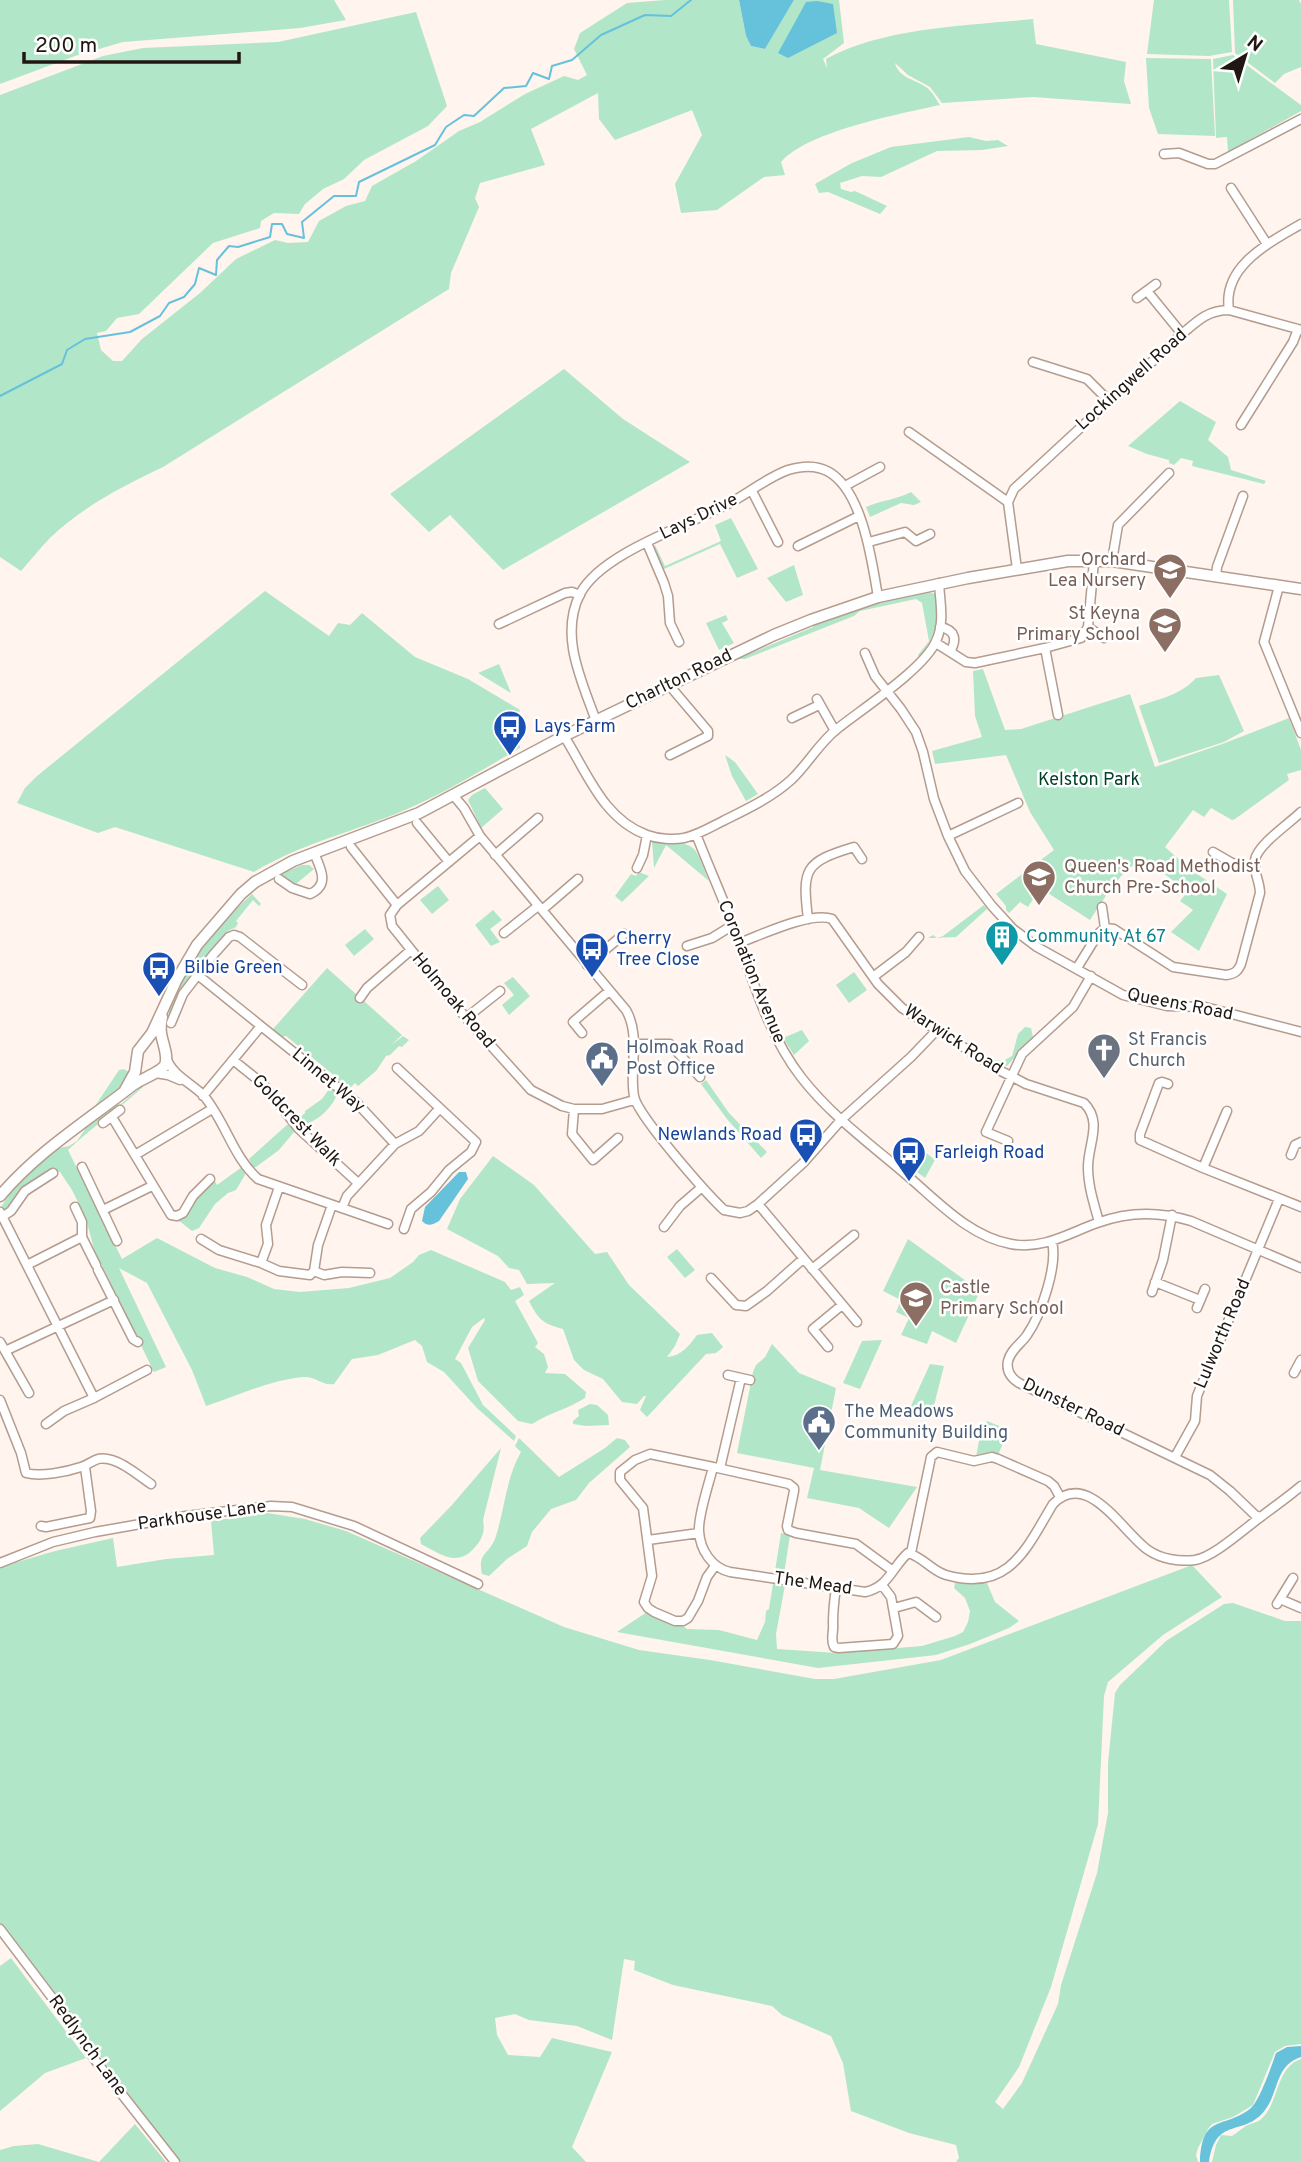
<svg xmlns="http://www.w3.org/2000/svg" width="1301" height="2162" font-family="Overpass,sans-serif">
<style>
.green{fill:#b1e7c8}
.water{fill:#66c1db}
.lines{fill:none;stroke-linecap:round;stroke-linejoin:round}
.stream{stroke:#66c1db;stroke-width:2}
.minor-casing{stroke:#b49c8e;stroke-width:11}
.tertiary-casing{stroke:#b49c8e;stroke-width:13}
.minor{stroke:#fff;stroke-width:8}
.tertiary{stroke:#fff;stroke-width:10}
.labels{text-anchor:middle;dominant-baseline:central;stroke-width:5;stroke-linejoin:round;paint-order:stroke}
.street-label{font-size:18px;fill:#201712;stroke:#fff}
.education-label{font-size:18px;fill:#785e54;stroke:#fff;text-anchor:end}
.transit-label{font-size:18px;fill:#164399;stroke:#fff;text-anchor:start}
.park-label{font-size:18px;fill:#024128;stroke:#fff}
.culture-label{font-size:18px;fill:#0d838f;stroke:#fff;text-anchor:start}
.worship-label{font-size:18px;fill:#5b616d;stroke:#fff;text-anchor:start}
.service-label{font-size:18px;fill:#4e5e75;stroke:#fff;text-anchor:start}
</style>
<rect width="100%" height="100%" fill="#fff4ee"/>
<path class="green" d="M0 0H334L346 20 300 28 123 42 75 56 0 84Z
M665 0H739L746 36 751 46 765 49 794 0H839L844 43 823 59 827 68 826 59C884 27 967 26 1033 19L1036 44 1126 62 1124 81 1131 104 1033 97 942 103 930 87 908 75 895 63C899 78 914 79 926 87 932 91 936 99 940 105 900 114 808 131 781 162L785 175 764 177 717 210 681 213 675 184 702 135 692 110 615 140 599 119 598 93 531 129 545 165 480 183 475 198 479 207 451 273 449 289 163 467C123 486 82 507 50 538 40 548 31 560 21 571L0 557V95L103 56 143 48 278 42 416 12 447 106 428 126 364 160 344 179 323 189 305 204 299 214 274 213 261 221 260 228 213 243 139 314 117 318 106 331 97 333 101 350 113 361H122L142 339 200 293 236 259 275 240 288 243 308 242 319 221 346 206 365 201 372 186 416 161 459 131 480 122 525 94 564 76 578 80 587 75 574 49 580 33 627 3Z
M1154 0H1229L1232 52 1209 56 1147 54Z
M1233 0H1299L1301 4V67L1284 74 1275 83 1235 53Z
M1233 55 1301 105V111L1228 152 1227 137 1216 138 1213 59Z
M1146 58 1211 59 1215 136 1158 134 1149 108Z
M969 137 986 141 998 140 1008 146 982 150 937 151 881 177 862 176 840 183 841 189 851 192 855 191 887 206 880 214 828 192 819 193 815 184 852 163 891 147Z
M564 369 623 419 690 462 503 570 450 515 429 532 390 494Z
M1180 401 1216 422 1208 440 1228 457 1231 470 1266 481 1264 484 1192 466 1193 461 1181 458 1174 465 1169 463V460L1147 454 1128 446Z
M911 492 921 502 914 505 901 503 870 517 866 507C882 500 895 500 911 492Z
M731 518 758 569 737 578 720 544 664 569 654 549 655 545 665 566 721 541 715 525Z
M794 565 803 595 786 602 767 578Z
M925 590 935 594C941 618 934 639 919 657L918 655 929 641 922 603 916 599 860 611 854 616 745 659H737L813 627 814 624 861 606Z
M265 591 329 636 338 623 350 625 362 613 415 657 468 679 520 710 516 722 520 748C482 770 445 793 405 810 354 832 304 842 254 872L115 827 98 833 17 803 25 788 37 776Z
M726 615 728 620 722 623 734 643 719 650 706 623Z
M499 664 511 693 478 673Z
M983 669 1005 730 1021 729 1130 694 1155 767 1225 743 1289 718 1301 750V770L1287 774 1289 780 1235 819 1232 820 1211 808 1204 817 1193 810 1165 847 1191 870 1227 894 1199 951 1171 932 1193 910 1180 901 1188 891 1143 859C1119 871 1105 898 1090 920L1040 888 1028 907 1020 902 1009 913 1006 910V906L996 894 1054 850 1030 812 1006 755 935 764 932 751 982 737 975 716 973 671Z
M1219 675 1244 731 1224 742 1159 763 1139 706C1159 699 1181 695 1196 678Z
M725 755 735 762 758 794 746 801 732 776Z
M485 788 503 809 481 828 468 800 472 795Z
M657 841C698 844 694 843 709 881L666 845 654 868 652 842Z
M302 865H309L314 869 296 884 286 881 283 876 278 875Z
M639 872 649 876 622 902 615 896 631 874 636 876Z
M438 886 449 900 432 914 420 900Z
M252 894 261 904 259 906 253 900 236 921 238 923 236 927 228 931 212 948 179 995 167 1025C172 980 203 943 232 911H234Z
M984 905 987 909 956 937 928 938 933 935 937 938 943 936Z
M493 910 502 920 490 929 500 942 491 946 475 925Z
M365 929 374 939 354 956 345 945Z
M327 968 402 1035 390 1046 403 1036 409 1040 402 1047 399 1046 390 1055 386 1056 376 1071 358 1086 355 1083 348 1090 336 1077 286 1036 282 1037 273 1029Z
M854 972 867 990 849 1003 836 985Z
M513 977 530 996 509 1015 502 1005 514 995 504 983Z
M1025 1027 1031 1028 1033 1037 1007 1066 997 1064 995 1060 1003 1061 1012 1056 1018 1034Z
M802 1030 809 1041 794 1055 783 1038Z
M123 1069 132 1073 125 1087 93 1109 119 1070Z
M706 1080 729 1113 767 1152 761 1158 727 1119 701 1084Z
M142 1086 143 1087C119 1109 91 1128 68 1150L122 1259 157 1238 215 1268 247 1277 274 1289 300 1292 349 1288 390 1278 413 1262 419 1255 431 1250 505 1282 511 1290 520 1287 524 1295 515 1301 538 1343 535 1347 544 1354 548 1367 545 1373 565 1374 586 1392 585 1398C568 1409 549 1413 532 1424L518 1421 478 1381 468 1348 485 1320 484 1318 472 1327 455 1359 461 1363 483 1405 516 1436 514 1441 477 1408 444 1372 427 1362 422 1346 415 1340 378 1355 352 1359 334 1384C322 1386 316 1376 303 1377 270 1380 237 1396 206 1406L192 1370 147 1283 119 1268 166 1367 154 1372 94 1249 86 1219 72 1190 60 1172 52 1170 5 1212 1 1207 15 1186 35 1166 59 1148 69 1146 77 1141 88 1125 109 1108 121 1104Z
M330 1088 337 1094C333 1107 315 1125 301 1124L297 1120 305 1113V1111L322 1099Z
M289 1123 294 1132 279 1150 256 1167H253L249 1159Z
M925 1152 935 1160 925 1178 909 1166Z
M493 1156 534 1185 595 1254 607 1252 629 1285 680 1334 675 1346 667 1357C681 1356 689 1346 697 1335L712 1333 723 1347 716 1353 706 1354 647 1417 640 1410 646 1396H644L637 1404 622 1402 603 1379 584 1370 574 1360 563 1329C543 1324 538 1319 529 1301L555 1283 527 1284 519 1270 509 1268 498 1256 447 1229 460 1199Z
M242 1167 245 1175 236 1190 228 1193 215 1204 199 1228 192 1231 178 1220C187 1214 190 1205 196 1197 202 1190 208 1186 215 1181L217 1185Z
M908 1239 980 1291 956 1343 932 1331 927 1344 901 1335 909 1318 896 1312 901 1300 883 1291Z
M677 1249 695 1270 685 1278 667 1257Z
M882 1340 860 1389 843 1383 862 1341Z
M772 1344 799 1373 836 1388 820 1470 917 1487 889 1528 859 1508 807 1498 814 1468 737 1453 753 1372 756 1365 765 1357Z
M930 1364 944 1366 932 1413 910 1408Z
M590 1404 597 1405 608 1415 609 1425 586 1426 573 1424V1421L579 1416 578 1410Z
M987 1421 1009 1430 998 1455 976 1457 980 1436Z
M519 1438 559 1477 605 1448 617 1438 625 1440 630 1447 589 1483 576 1500 551 1509 532 1532 527 1546 507 1559 489 1576 482 1574C477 1552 490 1555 496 1536 505 1507 506 1478 521 1452L515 1446Z
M501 1448 483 1520C485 1530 483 1538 476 1546 458 1568 442 1555 421 1544L420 1538 451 1506Z
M267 1513 305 1519 346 1531 564 1627 639 1650 710 1660 815 1679H834L941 1660 1192 1565 1222 1597 1163 1635 1108 1682 1104 1696 1098 1824 1051 1987 1019 2067 995 2102 1003 2109 1022 2083 1058 2004 1061 1985 1097 1873 1108 1813V1763L1115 1693 1120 1685 1166 1641 1224 1604 1233 1603 1285 1621H1301V2044L1285 2046 1275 2052 1253 2105 1233 2117 1212 2124 1208 2129 1198 2148 1196 2155 1198 2162H956L959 2158 956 2145 909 2133 851 2111 843 2063 831 2036 782 2015 772 2006 673 1985 634 1970 635 1961 624 1959 612 2040 577 2026 529 2020 515 2014 495 2018 497 2035 508 2055 540 2057 552 2038 612 2052 572 2147 586 2162H180L0 1924V1567L55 1551 113 1538 117 1567 166 1559 214 1555 211 1521Z
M781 1533 790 1535 784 1574 785 1585 776 1634 777 1649 837 1653 922 1646 955 1636 963 1632 968 1622 970 1611 965 1598 954 1588 955 1583 971 1584 987 1583 995 1602 1019 1621 1009 1628 970 1644 936 1655 818 1668 617 1632 647 1612 682 1625 687 1629 719 1630 757 1640 765 1622 766 1611 769 1609Z
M11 1958 86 2058 45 2073 0 2111V1966Z
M1301 2059V2162H1212L1216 2145 1221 2135 1232 2136C1237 2133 1241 2129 1246 2126 1254 2122 1259 2123 1265 2115 1279 2098 1277 2067 1301 2059Z
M135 2124 166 2162H0V2150L14 2146 38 2144 99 2162Z"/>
<path class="water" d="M739 0H794L765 49 751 46 746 36Z
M817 1 833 4 837 33 788 58 778 53 806 2Z
M459 1172H466L468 1179 439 1221C432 1225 428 1227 422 1221L425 1207Z
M1301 2046V2057C1275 2065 1279 2092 1265 2110 1244 2138 1216 2115 1209 2162H1200C1202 2112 1224 2130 1251 2108 1260 2100 1272 2065 1276 2053L1287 2047Z"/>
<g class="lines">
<path class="stream" d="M0 396 62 364 67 350 85 339 130 332 160 316 169 303 184 297 195 284 199 268 216 275 217 260 229 246 238 247 270 237 272 224H282L287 234 304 238 302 222 334 196H356L359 182 435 145 446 127 464 115 474 116 504 88 526 86 533 73 549 79 552 66 572 60 601 35 645 15 671 16 691 0"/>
<g class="minor-casing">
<path id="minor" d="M1164 154 1179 153 1208 164H1215L1301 119
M1231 188 1267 244
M1147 291 1182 334
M1137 298 1156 284
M1229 310C1222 266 1269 243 1301 224
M1033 362 1087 379 1109 401
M1241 425 1293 342 1298 329
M909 432 1008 502
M845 486 880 467
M752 491 778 542
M869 542 905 532 916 541 930 534
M647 543 664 583 668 596 670 623 679 642
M798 546 859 516
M1112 561 1118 525 1169 473
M1017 569 1008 502 1014 489 1182 334C1197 321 1208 310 1229 310L1301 330
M1216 577 1217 567 1243 496
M1279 586 1264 642 1301 733
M499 624 565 593 572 592 580 595
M940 627C956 630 957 640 950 652
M1088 627 1104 638
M936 643 966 662 975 663 1045 648 1081 638 1088 627 1094 561
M1045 648 1058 715
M865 653 875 676 901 709 916 732 923 752 934 799 948 836 965 871 992 906 1013 929 1037 947 1123 995 1167 1006 1205 1007 1301 1032
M669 685 708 731V736L670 755
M817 699 835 731
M792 718 819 705
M596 721C582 681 559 636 580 594 601 553 687 526 728 504 747 494 768 477 788 470 801 466 817 465 829 472 863 492 872 562 878 597
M564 736C587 772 603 819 647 835 658 839 673 840 684 838 698 835 711 827 723 821 747 809 771 798 791 780 808 764 819 743 837 729 862 709 925 668 936 641 945 622 940 603 939 583
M453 795 464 808 480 836 626 1010C641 1036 629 1068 634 1096 637 1115 707 1194 724 1210L740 1213 748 1211 758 1204 803 1163 842 1119 911 1057 936 1031
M417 823 449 862
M696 834C708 865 722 896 734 928 753 979 767 1033 801 1077 831 1116 873 1146 910 1178 940 1204 971 1237 1011 1244 1043 1250 1069 1233 1097 1223 1129 1211 1159 1211 1191 1221L1301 1268
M480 836 397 905 390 915 392 926 466 1018 531 1090 562 1106 574 1109H602L634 1100
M948 836 1018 803
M351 847 397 905
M1213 852 1232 863 1254 867
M495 855 538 818
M637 868 643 855 647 835
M279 879 292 888 310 894C330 885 321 869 314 853
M542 910 578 879
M808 919C802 869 804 862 854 847L862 859
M1105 928 1114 929 1173 967 1226 975C1235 974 1238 971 1241 964L1260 893C1260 881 1253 872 1255 860 1257 845 1290 823 1301 812
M504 933 538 906
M739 943C761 935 811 911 832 919L878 984 902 1008 1001 1071 1026 1084 1084 1103C1103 1122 1088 1144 1088 1167 1088 1186 1094 1204 1099 1222
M687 946 712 938 733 925
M587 965 624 934
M1077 968 1098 934 1105 928 1102 907
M199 976 261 1026
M873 977 906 952 919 937
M360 998 367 988 411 950
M466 1018 500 991
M171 1023 183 994 213 955 229 937 234 935 240 937 302 985
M582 1033 573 1022 609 991
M634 1044H670L700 1077
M166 1057C172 1076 192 1083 204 1096 225 1121 233 1157 258 1179L388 1224
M233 1060 263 1084 299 1129 358 1183
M397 1068 476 1142 471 1152 449 1170 431 1192 411 1209 404 1229
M155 1073 168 1075 180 1080
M1168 1084 1162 1082 1159 1083 1140 1134V1140L1203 1168 1301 1207
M203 1096 261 1026 356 1102 395 1144
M574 1109 572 1134 593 1160 618 1138
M112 1117 171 1215 177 1216 183 1213 193 1196 210 1179
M103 1123 120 1110
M1008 1141 986 1132 1022 1054 1073 1007 1091 976
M135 1155 212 1109
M1291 1155 1295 1145 1301 1142
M82 1167 117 1241
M1203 1168 1227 1111
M279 1187 266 1225 268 1244 261 1263 279 1271 310 1275 314 1271 318 1245 332 1205
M758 1204 857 1322
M75 1207 82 1222V1237L96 1265
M342 1208 347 1196 395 1144 419 1131 439 1109
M103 1210 152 1186
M0 1212 94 1398
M2 1217 11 1211 25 1191 53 1173
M664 1227 680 1206 702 1187
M201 1239 219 1250 261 1263
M1052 1242C1058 1265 1041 1315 1027 1335 1021 1344 1011 1349 1008 1361 1006 1371 1011 1378 1019 1383L1210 1475 1230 1491 1255 1515 1260 1517
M27 1265 82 1237
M812 1269 854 1235
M98 1270 133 1339 138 1342
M314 1271 324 1275 342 1272 370 1273
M711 1278 736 1305 746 1306 767 1291 803 1259
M1155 1282 1200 1300
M1152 1292 1163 1260 1172 1215
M1197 1308 1205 1289
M0 1342 29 1393
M828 1347 813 1329 842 1305
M5 1351 114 1300
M1294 1373 1301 1360
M728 1375 750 1380
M0 1400 21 1453 26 1473C41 1477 66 1472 81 1467 94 1463 95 1455 112 1460 126 1464 139 1476 151 1484
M46 1424 64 1411 94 1398 147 1370
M1175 1457 1195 1421 1197 1396 1279 1199
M713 1467 789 1484 794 1488V1491L787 1526 788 1530 796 1533 856 1544 893 1571
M720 1468 741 1378
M41 1526 46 1527 90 1518 91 1511 85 1467
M648 1540 699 1533
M911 1553 931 1457 937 1452 974 1461 992 1457 998 1459 1048 1481 1054 1486 1060 1497
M0 1563 53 1542 95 1532 186 1516 271 1506 292 1507 354 1526 478 1584
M715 1566 707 1577 698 1601 688 1618 683 1621H675L654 1612 648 1608 644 1602 652 1576 643 1508 620 1480V1472L635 1460 650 1454 713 1467C709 1484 698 1515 699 1531 700 1550 712 1568 730 1572L865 1592C889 1587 892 1567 908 1553 923 1557 932 1571 946 1575 1009 1593 1026 1549 1053 1504 1088 1468 1124 1534 1148 1550 1161 1559 1179 1562 1195 1560 1214 1557 1245 1528 1262 1516 1275 1506 1288 1497 1301 1486
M836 1588C834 1601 833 1611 833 1624 834 1633 830 1638 834 1647L839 1648 893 1644 898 1636 891 1597 882 1585
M1280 1599 1301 1608
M1277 1604 1293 1578
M894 1608 916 1602 936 1617
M0 1929 69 2020 95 2060 175 2162"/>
</g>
<g class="tertiary-casing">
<path id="tertiary" d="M124 1092 135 1072 138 1051 152 1033 177 979 197 945 241 894 255 882 293 861 419 813 564 736 774 635 811 620 878 597 968 578 1068 561H1112L1301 589
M0 1196C38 1151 87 1121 133 1085 141 1079 161 1072 165 1065 169 1056 162 1042 161 1033 160 1027 161 1022 162 1017"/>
</g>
<use href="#minor" class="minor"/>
<use href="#tertiary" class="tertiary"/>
</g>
<defs>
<g id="school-pin" transform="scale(1.75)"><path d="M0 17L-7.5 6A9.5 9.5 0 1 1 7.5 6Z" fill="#8d6e63" stroke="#fff"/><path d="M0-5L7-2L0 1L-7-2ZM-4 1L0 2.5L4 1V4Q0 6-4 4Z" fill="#fff"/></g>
<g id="bus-pin" transform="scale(1.75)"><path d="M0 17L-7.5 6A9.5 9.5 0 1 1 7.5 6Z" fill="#1a4fb4" stroke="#fff"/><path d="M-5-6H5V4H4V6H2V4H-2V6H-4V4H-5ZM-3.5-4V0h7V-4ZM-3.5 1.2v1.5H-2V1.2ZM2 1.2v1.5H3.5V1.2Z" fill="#fff"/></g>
<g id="building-pin" transform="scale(1.75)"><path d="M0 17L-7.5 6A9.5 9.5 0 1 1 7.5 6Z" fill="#0f9aa8" stroke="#fff"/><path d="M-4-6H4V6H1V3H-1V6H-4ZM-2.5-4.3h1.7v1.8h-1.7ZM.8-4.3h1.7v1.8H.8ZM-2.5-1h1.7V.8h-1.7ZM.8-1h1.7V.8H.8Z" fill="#fff"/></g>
<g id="church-pin" transform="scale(1.75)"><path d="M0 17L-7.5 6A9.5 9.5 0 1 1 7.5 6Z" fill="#6b7280" stroke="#fff"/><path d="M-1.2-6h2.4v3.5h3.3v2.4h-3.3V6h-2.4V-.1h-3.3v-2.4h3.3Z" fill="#fff"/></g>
<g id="civic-pin" transform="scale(1.75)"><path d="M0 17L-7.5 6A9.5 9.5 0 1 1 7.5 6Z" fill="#5c6f8a" stroke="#fff"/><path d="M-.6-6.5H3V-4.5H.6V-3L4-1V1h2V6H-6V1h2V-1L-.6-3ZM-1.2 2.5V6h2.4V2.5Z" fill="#fff"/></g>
</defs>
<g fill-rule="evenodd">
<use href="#school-pin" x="1170" y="570"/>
<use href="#school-pin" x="1165" y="624"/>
<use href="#bus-pin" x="510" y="727"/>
<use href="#school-pin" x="1039" y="877"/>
<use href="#building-pin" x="1002" y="937"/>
<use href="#bus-pin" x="592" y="949"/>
<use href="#bus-pin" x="159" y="968"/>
<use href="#church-pin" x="1104" y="1050"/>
<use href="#civic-pin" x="602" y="1058"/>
<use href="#bus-pin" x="806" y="1135"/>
<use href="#bus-pin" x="909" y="1153"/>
<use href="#school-pin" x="916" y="1298"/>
<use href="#civic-pin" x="819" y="1422"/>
</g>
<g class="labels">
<g class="street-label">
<text transform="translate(1132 380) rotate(-42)">Lockingwell Road</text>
<text transform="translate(699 517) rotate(-26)">Lays Drive</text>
<text transform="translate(679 680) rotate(-26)">Charlton Road</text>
<text transform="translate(751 972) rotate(68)">Coronation Avenue</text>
<text transform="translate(453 1001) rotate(50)">Holmoak Road</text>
<text transform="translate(1180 1005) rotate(11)">Queens Road</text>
<text transform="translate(953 1040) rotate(33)">Warwick Road</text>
<text transform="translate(328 1081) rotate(40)">Linnet Way</text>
<text transform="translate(296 1121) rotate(46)">Goldcrest Walk</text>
<text transform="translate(1223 1334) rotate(-67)">Lulworth Road</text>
<text transform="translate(1073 1408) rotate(26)">Dunster Road</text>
<text transform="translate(202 1516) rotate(-8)">Parkhouse Lane</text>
<text transform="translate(813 1584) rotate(8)">The Mead</text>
<text transform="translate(87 2046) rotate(54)">Redlynch Lane</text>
</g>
<g class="education-label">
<text x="1146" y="560">Orchard<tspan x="1146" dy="21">Lea Nursery</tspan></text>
<text x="1140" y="614">St Keyna<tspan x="1140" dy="21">Primary School</tspan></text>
<text x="1064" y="867" text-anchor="start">Queen's Road Methodist<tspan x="1064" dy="21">Church Pre-School</tspan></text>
<text x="940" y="1288" text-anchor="start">Castle<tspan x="940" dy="21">Primary School</tspan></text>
</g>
<g class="transit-label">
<text x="534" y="727">Lays Farm</text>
<text x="616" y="939">Cherry<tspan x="616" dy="21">Tree Close</tspan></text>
<text x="184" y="968">Bilbie Green</text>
<text x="782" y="1135" text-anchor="end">Newlands Road</text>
<text x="934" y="1153">Farleigh Road</text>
</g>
<g class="park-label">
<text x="1089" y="780">Kelston Park</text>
</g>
<g class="culture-label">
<text x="1026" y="937">Community At 67</text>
</g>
<g class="worship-label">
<text x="1128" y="1040">St Francis<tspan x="1128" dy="21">Church</tspan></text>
</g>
<g class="service-label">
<text x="626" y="1048">Holmoak Road<tspan x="626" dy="21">Post Office</tspan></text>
<text x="844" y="1412">The Meadows<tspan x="844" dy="21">Community Building</tspan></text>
</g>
</g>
<g transform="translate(1245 56) rotate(38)" stroke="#ffffff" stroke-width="5" paint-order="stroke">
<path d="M0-5L12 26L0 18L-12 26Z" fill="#201712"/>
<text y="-10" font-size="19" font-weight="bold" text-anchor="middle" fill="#201712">N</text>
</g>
<path d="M24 52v10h215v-10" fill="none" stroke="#201712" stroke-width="3.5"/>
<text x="35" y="52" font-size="21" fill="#201712" stroke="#ffffff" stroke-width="5" paint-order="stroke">200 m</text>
</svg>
